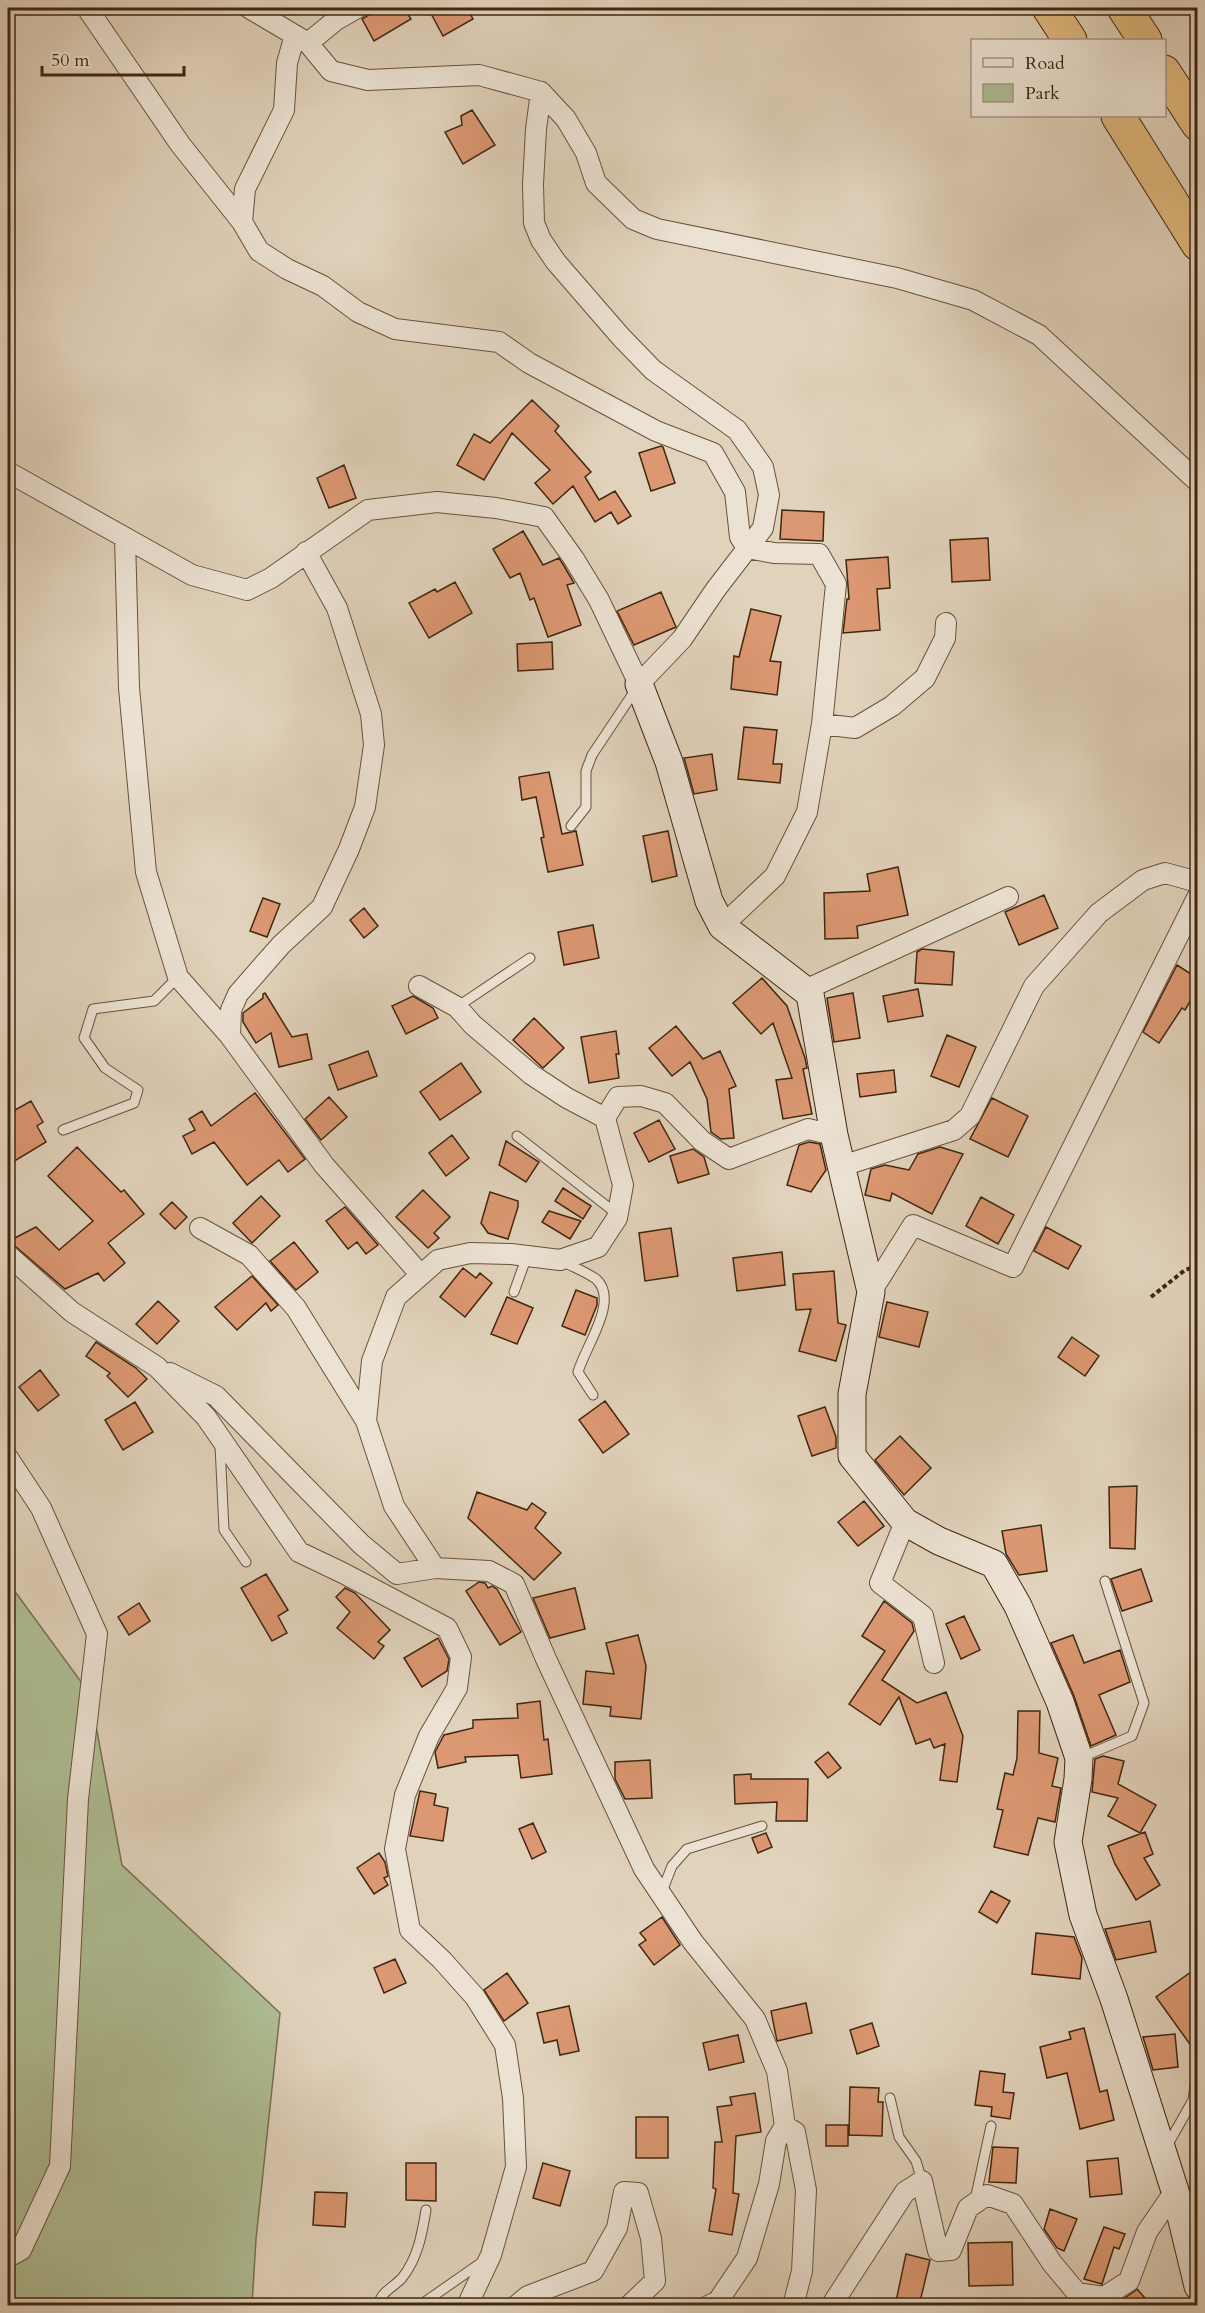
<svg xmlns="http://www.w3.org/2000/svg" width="1205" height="2313" font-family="Cardo,serif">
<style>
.green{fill:#afbd93;stroke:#787252;stroke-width:1.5}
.building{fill:#dc9872;stroke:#402710;stroke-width:1.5}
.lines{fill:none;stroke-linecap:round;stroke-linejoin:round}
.lane-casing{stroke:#68523b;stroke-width:11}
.street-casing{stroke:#68523b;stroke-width:22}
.secondary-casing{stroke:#402710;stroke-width:29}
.highway-casing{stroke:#402710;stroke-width:35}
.path{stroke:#402710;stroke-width:4;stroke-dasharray:4.5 3;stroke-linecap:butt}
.lane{stroke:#ece2d3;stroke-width:9}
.street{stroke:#ece2d3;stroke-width:20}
.secondary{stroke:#ece2d3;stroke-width:27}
.highway{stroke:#e0b97e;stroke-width:33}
</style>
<rect width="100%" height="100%" fill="#e1d2bb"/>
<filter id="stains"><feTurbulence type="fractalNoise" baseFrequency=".00333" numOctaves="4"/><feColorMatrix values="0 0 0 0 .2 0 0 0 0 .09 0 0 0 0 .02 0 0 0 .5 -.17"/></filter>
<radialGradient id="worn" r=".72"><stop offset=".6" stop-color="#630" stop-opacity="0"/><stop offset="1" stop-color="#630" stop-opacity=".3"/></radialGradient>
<path class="green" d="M8 1582 90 1694 122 1865 280 2013 256 2239 252 2305H8Z"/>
<path class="building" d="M380 8H404L411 19 374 41 362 19Z
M428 8H467L473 19 443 36Z
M472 110 495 145 463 164 445 132 462 125 461 116Z
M532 400 559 426 555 431 591 472 585 477 599 500 615 491 631 516 618 524 611 512 595 522 573 486 553 504 535 483 550 470 512 433 484 480 457 465 474 434 490 443Z
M661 446 663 447 675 483 651 491 639 453Z
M344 465 356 498 329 508 317 478Z
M782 510 824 512 823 541 780 539Z
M523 531 543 565 559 558 564 566 574 583 567 585 581 625 548 637 534 598 530 600 520 573 510 578 493 549Z
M988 538 990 580 952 582 950 540Z
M888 557 890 588 877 589 880 630 843 633 847 599H849L846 560Z
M455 582 472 613 429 638 409 603 435 589 437 592Z
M661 592 676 627 634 645 617 611Z
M751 609 781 616 770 661 781 662 777 695 731 689 734 656 739 657Z
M552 642 553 669 518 671 517 644Z
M744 727 777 730 773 764H782L780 783 738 779Z
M712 754 717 790 694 794 684 758Z
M549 772 562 834 576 831 583 865 548 872 541 838 544 837 536 797 522 800 519 777Z
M668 831 677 876 652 882 643 836Z
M898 867 908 915 857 926 858 938 825 939 824 893 870 891 867 874Z
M1044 895 1058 928 1019 945 1005 912Z
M263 898 280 904 267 937 250 931Z
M364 908 378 926 364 938 350 920Z
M593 925 599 958 564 965 558 932Z
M922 949 954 952 952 985 915 983 917 952Z
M1177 965 1197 978V990L1185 1010 1182 1008 1159 1043 1143 1032Z
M762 978 787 1006 805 1058 807 1068 803 1069 812 1114 783 1119 776 1080 792 1078 773 1023 761 1034 733 1003Z
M918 989 923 1016 888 1022 883 996Z
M265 993 292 1037 307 1034 312 1059 279 1067 271 1033 256 1043 243 1022V1013L263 998V994Z
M853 993 860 1038 834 1042 827 998Z
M413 996 433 1008 438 1018 406 1034 392 1006Z
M534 1018 564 1048 543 1068 513 1040Z
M676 1026 703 1059 720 1051 736 1086 729 1089 734 1138 721 1139 711 1132 707 1099 690 1062 672 1076 649 1048Z
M616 1031 619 1054H616L619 1078 589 1083 581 1037Z
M947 1035 976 1047 959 1087 931 1076Z
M368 1051 377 1076 338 1090 329 1065Z
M461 1063 481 1092 440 1120 420 1092Z
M894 1070 896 1092 860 1097 857 1074Z
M255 1093 305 1159 288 1172 279 1160 247 1185 214 1142 192 1154 183 1136 195 1130 189 1119 202 1111 211 1126Z
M329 1097 347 1117 321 1140 305 1119Z
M992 1098 1028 1116 1008 1157 970 1139Z
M31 1101 43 1122 37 1126 46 1142 8 1165V1114Z
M659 1120 675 1149 649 1162 634 1133Z
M452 1135 469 1158 446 1176 429 1153Z
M506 1141 539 1162 526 1182 499 1165Z
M809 1142 820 1144 826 1170 811 1192 787 1185 799 1145Z
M77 1147 121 1192 124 1190 144 1214 108 1243 125 1263 104 1281 98 1273 65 1289 9 1241 36 1227 59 1250 93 1221 48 1176Z
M940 1147 963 1154 932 1214 892 1193 890 1201 865 1195 871 1169 885 1165 909 1170 918 1154Z
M693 1149 704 1157 709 1174 678 1183 670 1156Z
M563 1188 591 1206 583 1219 555 1201Z
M423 1190 450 1217 434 1233 439 1238 428 1248 396 1217Z
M490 1192 518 1201V1207L508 1239 488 1233 481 1223Z
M261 1196 280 1216 252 1243 233 1223Z
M981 1197 1014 1215 998 1244 966 1226Z
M172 1202 187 1217 175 1229 160 1214Z
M345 1207 378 1245 366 1254 357 1242 348 1249 326 1221Z
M549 1211 581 1221 570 1239 542 1222Z
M1046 1227 1081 1246 1068 1269 1034 1251Z
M671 1228 678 1276 645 1281 639 1233Z
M294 1242 318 1272 296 1290 270 1261Z
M782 1252 785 1285 737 1291 733 1258Z
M463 1268 476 1278 480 1273 492 1283 465 1317 440 1297Z
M834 1271 838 1323 846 1325 836 1361 799 1351 811 1309 796 1310 793 1274Z
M252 1276 278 1305 271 1311 266 1303 237 1330 215 1307Z
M576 1290 597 1298V1305L585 1335 562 1326Z
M507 1297 533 1308 517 1344 491 1334Z
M158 1301 179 1321 157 1344 136 1324Z
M887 1302 928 1312 919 1347 879 1337Z
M1072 1337 1099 1356 1085 1376 1058 1357Z
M96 1342 136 1368 147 1379 128 1397 107 1376 110 1373 86 1356Z
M40 1370 59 1395 38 1411 19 1387Z
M605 1401 629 1434 603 1453 579 1420Z
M135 1402 153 1432 123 1450 105 1420Z
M825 1407 836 1437V1448L812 1456 798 1416Z
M900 1436 931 1468 904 1495 875 1460Z
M1137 1486 1135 1549 1110 1548 1109 1487Z
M477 1492 527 1510 532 1503 546 1513 535 1528 561 1553 534 1580 468 1518Z
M864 1501 884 1526 858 1546 838 1522Z
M1041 1525 1047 1571 1019 1575 1006 1554 1002 1531Z
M1141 1569 1152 1601 1122 1611 1111 1579Z
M266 1574 288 1610 278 1616 287 1633 272 1641 241 1588Z
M479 1582 485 1583 488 1588 492 1586 497 1589 521 1632 500 1645 466 1591Z
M345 1588 355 1593 390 1630 378 1642 384 1646 374 1659 337 1628 350 1612 336 1597Z
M575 1588 585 1629 550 1638 533 1598Z
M884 1601 912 1623 914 1631 882 1680 917 1703 946 1692 963 1736 957 1782 940 1780 945 1744 934 1748 930 1739 916 1744 899 1697 880 1725 849 1704 885 1651 862 1636Z
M139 1603 150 1621 129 1635 118 1617Z
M964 1616 980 1650 961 1659 946 1624Z
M638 1635 646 1666 641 1719 610 1716 611 1707 583 1704 586 1671 614 1674 606 1643Z
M1073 1635 1084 1663 1120 1650 1130 1682 1099 1695 1116 1735 1091 1746 1074 1696 1051 1643Z
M438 1638 449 1659 447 1671 422 1687 404 1658Z
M540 1701 544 1740 548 1739 552 1774 521 1778 518 1755 465 1757 466 1762 438 1768 435 1752 444 1735 473 1728V1720L518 1718 517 1704Z
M1018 1711H1040L1039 1753 1058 1758 1052 1786 1061 1788 1055 1822 1038 1818 1028 1855 994 1847 1003 1810 997 1809 1005 1773 1013 1775 1017 1758Z
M828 1752 841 1768 828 1778 815 1762Z
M1103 1756 1124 1761 1118 1784 1156 1805 1140 1833 1108 1816 1118 1798 1092 1792 1095 1759Z
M650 1760 652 1798 625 1799 615 1779V1762Z
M751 1774V1779H808L807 1821H776L777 1802 735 1804 734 1775Z
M420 1791 436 1794 434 1805 448 1808 443 1841 410 1836Z
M533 1823 546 1852 532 1859 519 1829Z
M1145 1832 1153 1854 1144 1858 1160 1885 1136 1900 1115 1864 1108 1846Z
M766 1833 772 1847 758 1853 752 1838Z
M379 1853 385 1862 388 1876 384 1878 388 1885 374 1894 357 1868Z
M991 1891 1010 1901 997 1923 979 1912Z
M662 1917 680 1945 654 1965 639 1945 646 1940 640 1933Z
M1150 1921 1156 1952 1116 1960 1105 1929Z
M1036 1933 1074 1937 1082 1958 1080 1979 1032 1974Z
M395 1959 406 1983 384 1993 374 1968Z
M1191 1972 1197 1981V2054L1156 1997Z
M507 1973 528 2003 504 2021 484 1990Z
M806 2003 812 2033 777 2041 771 2011Z
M569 2006 579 2051 560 2055 557 2040 544 2043 537 2013Z
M872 2023 879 2046 857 2054 850 2030Z
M1084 2028 1100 2092 1107 2090 1114 2120 1080 2129 1067 2073 1047 2078 1040 2047 1071 2039 1069 2032Z
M1175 2034 1178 2067 1153 2070 1143 2037Z
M738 2035 744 2062 709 2070 703 2043Z
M980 2071 1005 2074 1003 2092 1014 2093 1010 2119 991 2116 992 2107 975 2105Z
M850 2087 879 2088 878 2102H883L882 2136 849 2135Z
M755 2093 761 2132 736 2136 733 2193 739 2194 732 2235 709 2231 716 2189 713 2188 715 2142H722L717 2107 732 2105 730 2097Z
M636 2117H668V2158H636Z
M826 2125H848V2146H826Z
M993 2147 1018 2148 1016 2183 989 2182Z
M1118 2158 1122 2194 1090 2197 1087 2161Z
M406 2163H436V2201L406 2200Z
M543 2163 570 2171 560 2206 533 2198Z
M315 2192 347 2193 345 2227 313 2225Z
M1050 2209 1077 2219 1064 2251 1057 2248 1044 2229Z
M1104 2227 1125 2234 1119 2249 1114 2247 1102 2284 1084 2279Z
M1012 2242 1013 2285 969 2286 968 2243Z
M906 2254 930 2260 919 2306H895Z
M1137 2289 1152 2306H1113L1135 2291Z"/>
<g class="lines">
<g class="lane-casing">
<path id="lane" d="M571 826 586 807V771L592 755 636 689
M457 1007 530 958
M63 1130 134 1103 138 1090 105 1068 84 1038 93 1009 154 1001 178 977
M517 1136 617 1214
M562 1261C573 1267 586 1272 596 1279 620 1300 585 1347 578 1372L593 1395
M514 1292 527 1256
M220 1445 224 1530 246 1562
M1080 1758 1132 1736 1144 1703 1105 1581
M661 1894 672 1866 687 1849 762 1826
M890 2098 899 2137 916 2161 922 2181
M1167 2146 1193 2100 1198 2064
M975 2200 991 2126
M378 2306C381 2291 393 2288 402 2278 418 2258 422 2234 426 2210
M419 2306 485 2260"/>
</g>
<g class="street-casing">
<path id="street" d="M87 8 180 144 242 222
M249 8 308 43 331 71 368 80 479 75 541 92
M295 35 287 63 284 110 245 189 242 222 259 251 287 269 323 286 358 312 395 329 499 342 529 363 656 431 713 453 735 492 740 537 747 548 774 553 819 554 836 584 822 724 807 812 775 876 722 926
M308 43 336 20 357 8
M8 472 192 575 247 590 271 578 368 510 437 502 496 508 544 517 574 559 599 600 639 684 682 639 716 589 763 528 769 495 763 467 737 430 653 370 621 337 556 262 541 240 534 223 533 184 536 129 541 92 566 119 586 153 596 183 633 219 657 229 897 278 973 300 1039 335 1198 482
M125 538 129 688 146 872 178 977 230 1036
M306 552 337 608 371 714 374 745 365 807 349 849 322 907 281 945 238 994 231 1010 230 1036 324 1165 420 1274
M822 724 855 728 892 706 925 678 945 638 946 623
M419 986 457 1007 473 1025 532 1075 567 1098 605 1118
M805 990 1008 897
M842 1166 954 1130 970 1116 1034 986 1099 913 1143 880 1165 873 1198 882
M200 1228 249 1255 296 1308 366 1421
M8 1255 72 1312 157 1367 206 1417 299 1552 343 1573 447 1628 461 1657 457 1688 429 1736 405 1795 395 1849 410 1930 442 1960 475 1997 505 2045 513 2098 516 2167 491 2255 467 2306
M871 1292 913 1225 1013 1267 1198 896
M170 1373 216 1396 361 1544 397 1574 435 1568 489 1571 514 1584 546 1659 644 1869 693 1942 755 2019 777 2071 785 2126
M8 1458 41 1508 97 1634 78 1799 60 2166 21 2250 8 2257
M905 1522 880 1583 923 1616 934 1663
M435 1568 394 1506 366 1421 372 1361 396 1297 438 1260 470 1253 511 1254 560 1260 598 1247 617 1218 623 1185 605 1118 618 1097 641 1096 665 1103 702 1141 729 1159 808 1129 834 1135
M516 2306 528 2296 593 2271 617 2228 624 2192 638 2193 651 2238 655 2281 629 2306
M708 2306 718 2301 747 2258 769 2184 776 2141 785 2126 795 2132 806 2190 802 2271 793 2306
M831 2306 905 2192 922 2181 938 2251 951 2250 968 2208 987 2195 1013 2204 1052 2263 1077 2293 1104 2297 1129 2281 1147 2232 1175 2191"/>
</g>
<g class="secondary-casing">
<path id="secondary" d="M639 684 669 762 709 901 722 926 810 994 834 1135 871 1292 852 1394V1456L905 1522 939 1541 994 1564 1018 1606 1060 1702 1079 1758 1078 1779 1068 1842 1083 1915 1114 1999 1175 2191 1198 2286"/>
</g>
<g class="highway-casing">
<path id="highway" d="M1049 8 1070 40
M1124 8 1145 40
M1164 72 1198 124
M1118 116 1198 244"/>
</g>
<path class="path" d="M1151 1297 1185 1270 1198 1266"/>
<use href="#lane" class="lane"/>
<use href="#street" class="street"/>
<use href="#secondary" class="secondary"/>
<use href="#highway" class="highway"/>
</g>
<rect width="1205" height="2313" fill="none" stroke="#e1d2bb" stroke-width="30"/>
<rect x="9" y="9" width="1187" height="2295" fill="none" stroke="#402710" stroke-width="3"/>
<rect x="15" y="15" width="1175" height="2283" fill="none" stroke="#402710" stroke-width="1.5"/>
<rect x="971" y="39" width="195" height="78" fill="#ece2d3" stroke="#a79785" stroke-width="1.5"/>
<rect x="983" y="58" width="30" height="9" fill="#ece2d3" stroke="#a79785" stroke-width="1.5"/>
<text x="1025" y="69" font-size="18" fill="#402710">Road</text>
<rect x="983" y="84" width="30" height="18" fill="#afbd93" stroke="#a79785" stroke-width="1.5"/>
<text x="1025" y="99" font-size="18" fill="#402710">Park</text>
<path d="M42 66v9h142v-9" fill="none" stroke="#402710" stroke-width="3"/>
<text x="51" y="66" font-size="18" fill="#402710" stroke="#ece2d3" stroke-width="4.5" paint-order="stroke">50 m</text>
<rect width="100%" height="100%" filter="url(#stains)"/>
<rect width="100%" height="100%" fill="url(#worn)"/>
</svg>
